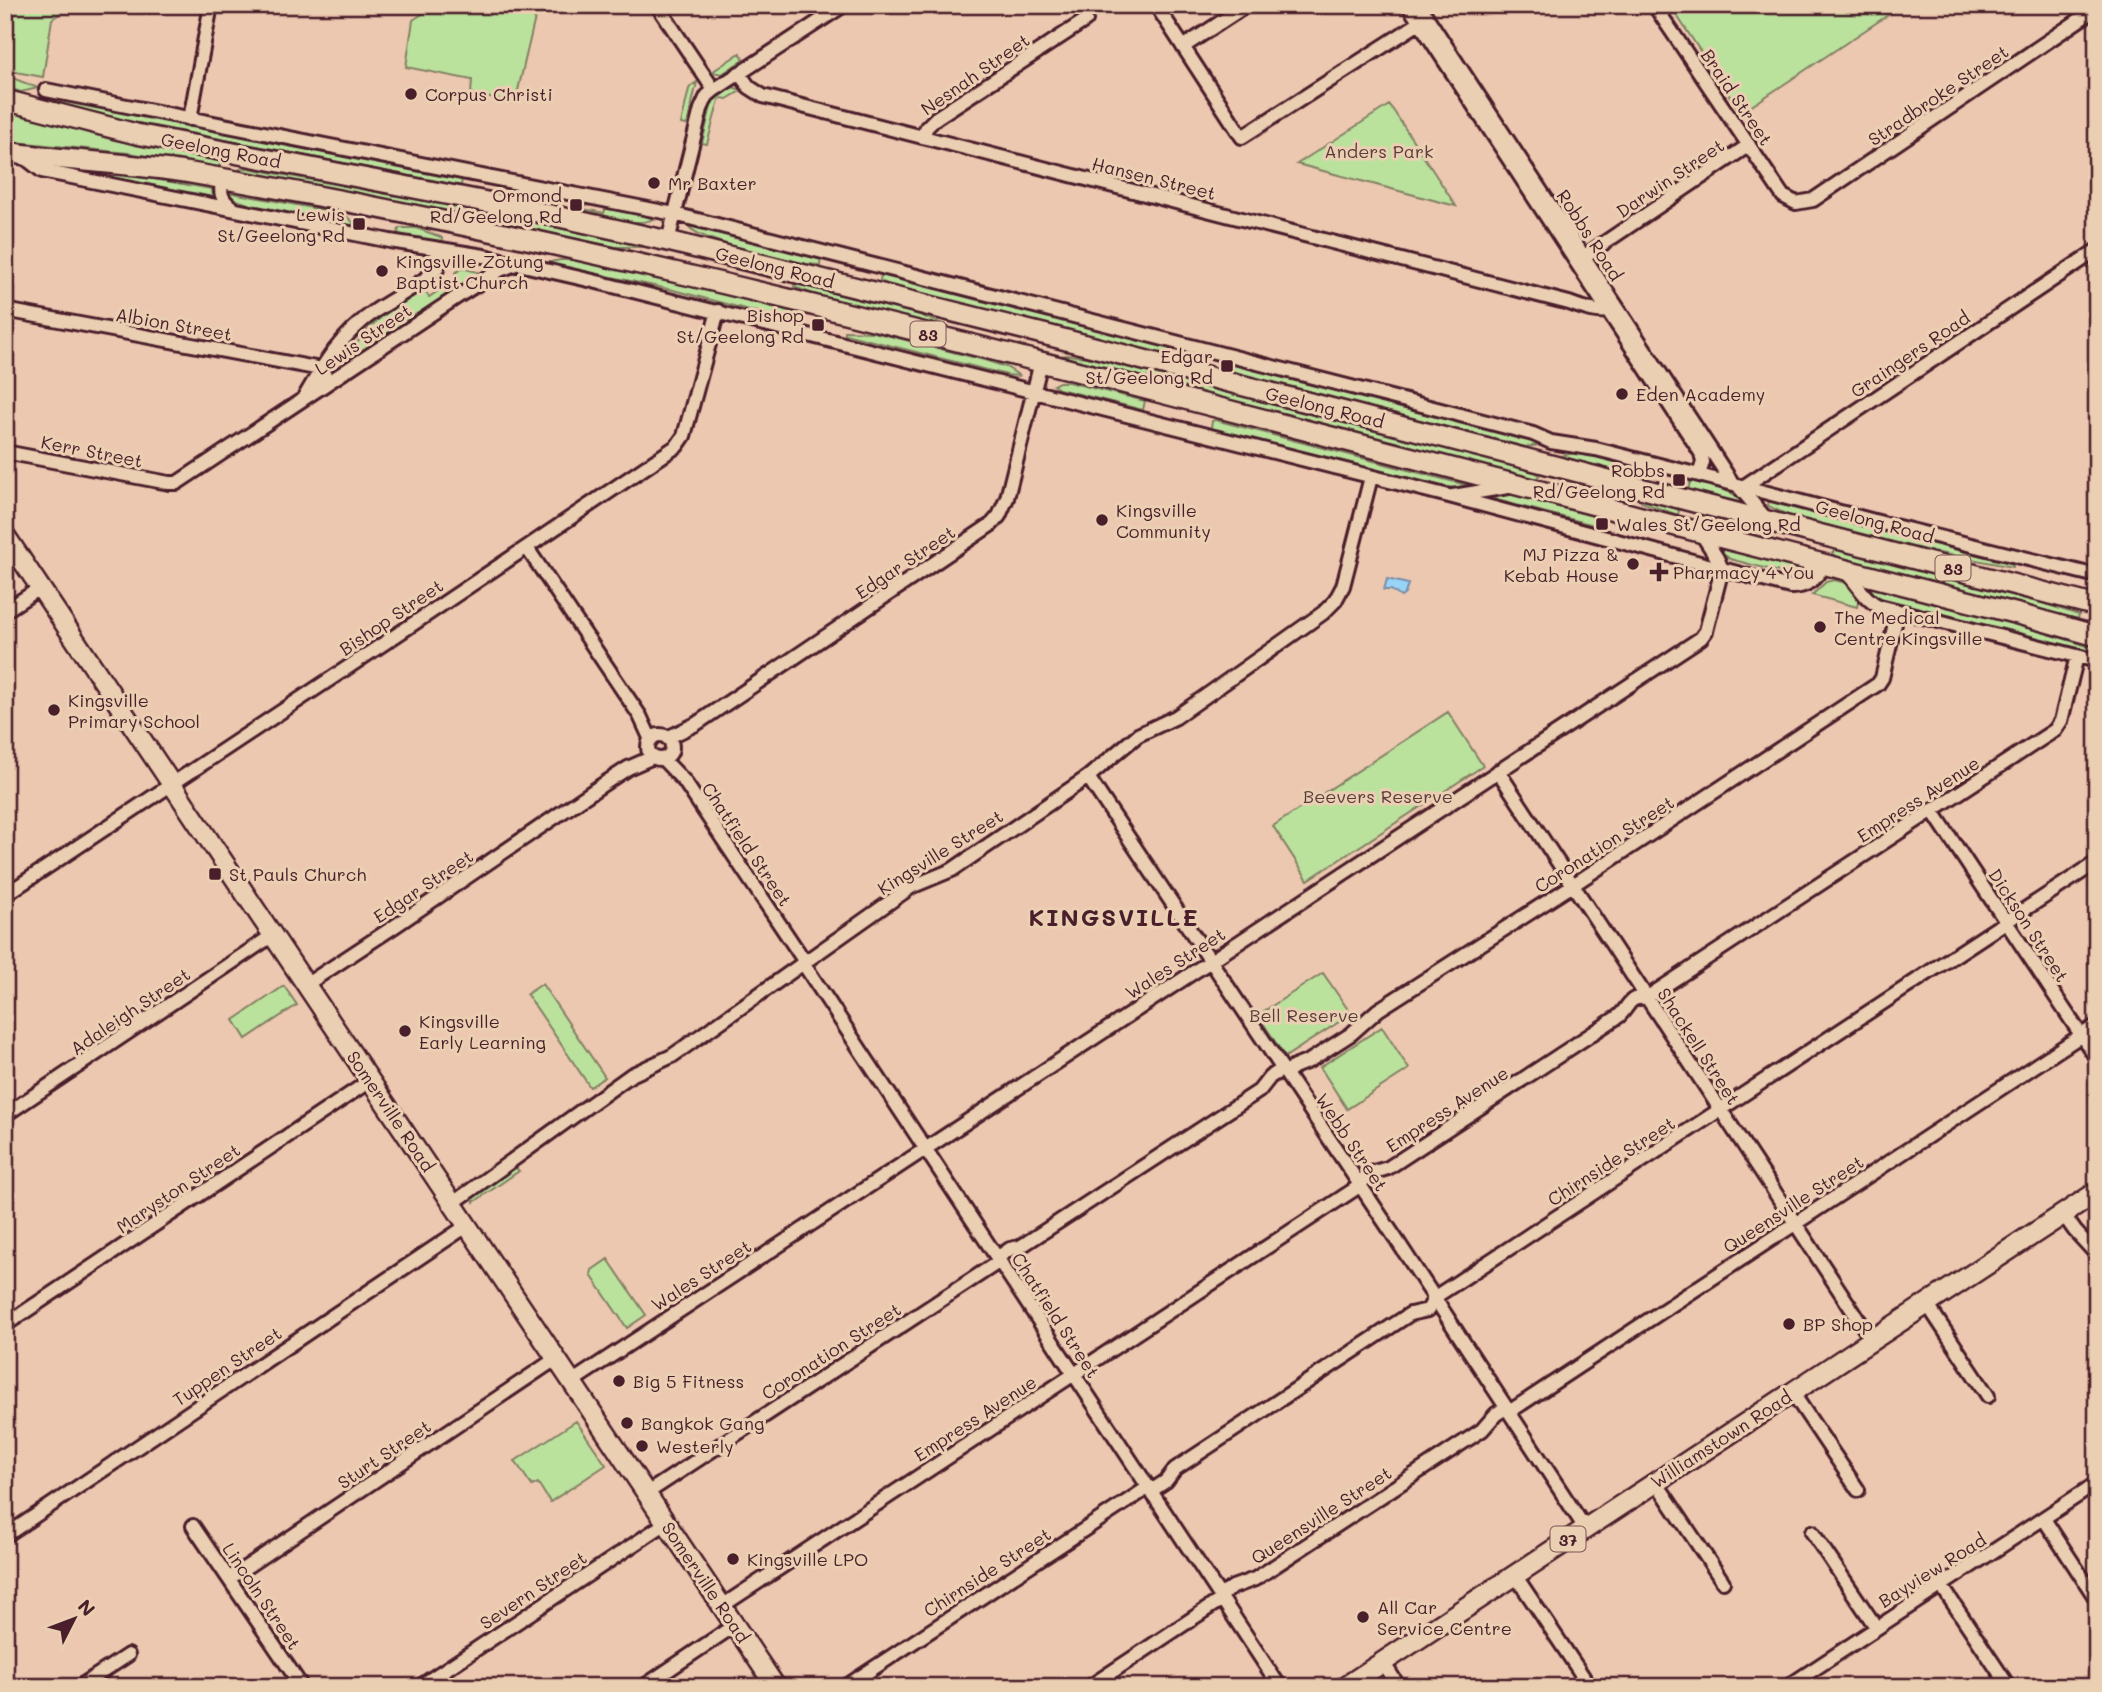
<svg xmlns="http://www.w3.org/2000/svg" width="2102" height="1692" font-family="Mali,sans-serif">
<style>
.green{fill:#bbe29d;stroke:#828064;stroke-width:2}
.water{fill:#97d4f8;stroke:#788ca6;stroke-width:2}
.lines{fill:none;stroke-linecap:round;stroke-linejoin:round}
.minor-casing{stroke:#4a1f2b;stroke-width:18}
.secondary-casing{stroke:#4a1f2b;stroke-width:23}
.primary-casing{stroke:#4a1f2b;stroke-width:24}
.trunk-casing{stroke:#4a1f2b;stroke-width:24}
.minor{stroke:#ebcfb2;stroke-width:12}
.secondary{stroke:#ebcfb2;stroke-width:18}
.primary{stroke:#ebcfb2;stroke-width:19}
.trunk{stroke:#ebcfb2;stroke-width:19}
.poi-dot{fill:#4a1f2b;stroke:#ebcfb2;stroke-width:2.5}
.labels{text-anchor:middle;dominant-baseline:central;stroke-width:6;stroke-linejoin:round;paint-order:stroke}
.shield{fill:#ebcfb2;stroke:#7a5454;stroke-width:2}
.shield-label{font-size:16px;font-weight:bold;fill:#4a1f2b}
.street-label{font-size:18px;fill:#4a1f2b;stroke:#ebcfb2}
.poi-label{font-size:18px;fill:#4a1f2b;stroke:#ebcfb2;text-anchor:start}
.park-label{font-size:18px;fill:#5b3c3c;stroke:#ebcfb2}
.district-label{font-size:24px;font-weight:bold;letter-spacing:2px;fill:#4a1f2b;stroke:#ebcfb2}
</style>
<rect width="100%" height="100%" fill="#edc8b0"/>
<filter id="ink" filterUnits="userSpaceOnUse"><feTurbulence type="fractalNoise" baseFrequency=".0143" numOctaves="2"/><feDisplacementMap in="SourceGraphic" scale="14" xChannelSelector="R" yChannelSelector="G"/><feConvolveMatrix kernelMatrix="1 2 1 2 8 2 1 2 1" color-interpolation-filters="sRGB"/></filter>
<g filter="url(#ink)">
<path class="green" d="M5 5H73L52 19 43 77 5 70Z
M436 5H538L515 103 471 94 472 80 406 67 413 20Z
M1670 5H1903L1741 113Z
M740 53 744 59 722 74 712 72Z
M5 75 38 88 21 92 5 87Z
M697 82 687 125 681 124 689 89 691 86Z
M732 87 742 90 727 99 722 98 719 100 707 144 702 143 712 102Z
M44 97 462 179 461 186 118 119 41 98Z
M1389 105 1393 110 1456 206 1297 164Z
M5 110 114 140 222 161 218 168 128 153 5 141Z
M247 168 457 207V209L451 215 238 171 240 169Z
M113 172 212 189 213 197 114 178 111 175Z
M227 192 334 212 345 215 353 222 352 227 254 206 231 198Z
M606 207 644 215 653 219C637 228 601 215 583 211V209L604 213Z
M532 222 646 247H616L531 230 530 224Z
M689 227H697L821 259 820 265 807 264C781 258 704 243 689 227Z
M399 228H416L441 237 443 240 439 242 398 234Z
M560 260H576L670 281 801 314 798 323 673 290 546 263Z
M462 268 481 273 457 289 453 282 458 278 455 273Z
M881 274 1154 344 1171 347 1169 353H1156L889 285 880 281Z
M795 282 915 313 940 323 939 327 828 299 794 287Z
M450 283 455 290 347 362C360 328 393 307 423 288L429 297Z
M845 331 874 332 984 360 1006 367 1020 376 1007 375 845 334Z
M1067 355 1087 357 1531 470 1537 472 1539 476 1535 480 1065 360 1060 356Z
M1234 363 1540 442 1541 445 1524 447 1505 443 1231 372Z
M1059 382H1068L1145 401 1143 410 1059 389 1053 385Z
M1215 420 1470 486 1457 488 1442 486 1211 428 1212 421Z
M1578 452 1593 453V456L1630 465 1629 469H1609L1561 456Z
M1691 479C1709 488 1730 488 1745 502L1744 503 1688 490Z
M1493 494 1514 495 1600 518 1598 526 1485 497 1486 495Z
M1642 499 1679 509 1678 515 1641 502Z
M1769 501 2013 564V567L1929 551 1788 515 1768 506Z
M1720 549 1790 566 1807 573V575L1795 579H1787V574L1730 559 1719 550Z
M1835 549 2020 596 2079 615 2078 619 1836 556 1832 554Z
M1834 580 1850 584 1859 598 1857 607 1812 595 1826 582Z
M1867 586 2017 624 2097 649V654L1880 598 1865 588Z
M1448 712 1483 766 1308 880 1273 826Z
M1323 973 1351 1014 1285 1057 1258 1015Z
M542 984 605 1077 590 1087 527 994Z
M284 986 297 1005 246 1039 234 1020Z
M1382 1027 1409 1069 1347 1109 1320 1067Z
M515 1167 519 1171 474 1202 473 1196Z
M608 1259 646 1315 627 1328 591 1275 592 1270Z
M576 1421 606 1465 550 1502 538 1483 532 1486 515 1461Z"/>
<path class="water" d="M1387 579 1408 584 1405 594 1401 597 1391 590H1384Z"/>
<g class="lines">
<g class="minor-casing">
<path id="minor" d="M657 5 714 90 707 96 701 109 668 241
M1156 5 1242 137 1424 20
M1408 5 1701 453 1703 462 1699 475
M1419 5 1733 484
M1654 5 1783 196 1796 203 1813 200 2097 8
M1183 47 1247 5
M739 73 749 87 763 96 1569 303C1585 309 1600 314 1617 310
M46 90 674 214 1414 403 1533 434 1551 442 1596 449 1699 475 1886 524 2097 576
M714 90 844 5
M190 119 211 5
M922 137 927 127 936 118 1086 20
M24 157 42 171 390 241 484 256 593 281 1449 496 1790 587C1807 588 1817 578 1824 564
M223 179C219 192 221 200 233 208
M1576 262 1749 145
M5 310 321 369 329 382
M304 398C324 363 341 335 375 311 396 297 419 286 437 269L440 261 435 249
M5 452 169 483H177L460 295 500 270 516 264
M1739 487 1768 521
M1743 487 2097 250
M1453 496 1508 487
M527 548 640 716 651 740
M1846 573C1858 583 1864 600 1879 606L2097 661
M5 611 40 588
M648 747a12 12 0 1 1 24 0a12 12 0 1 1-24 0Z
M667 738 696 724 992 524 999 516 1007 498 1041 362
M663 759 684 781 805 962
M1498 771 1872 1340
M1088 777 1398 1242 1585 1528
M1932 810 2097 1059
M5 895 404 630 677 446 684 436 718 311
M803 963 1280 1687
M307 984 395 926 602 785 628 768 653 757
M1286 1073 1294 1067 1309 1061 1351 1034 1378 1010 1573 885 1878 684 1882 678 1898 611
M5 1115 273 935
M453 1203 631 1075 672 1056 911 887 952 870 1088 777 1138 735 1176 717 1323 613 1335 601 1343 586 1371 477
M2063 1214 2075 1231 2097 1255
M997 1258 1010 1249 1020 1247 1259 1091 1270 1077 1283 1069
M1927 1304 1988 1396
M5 1325 371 1080
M573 1381 1701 638 1706 631 1722 569 1717 558 1701 533
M1792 1392 1858 1490
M1509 1412 2097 1025
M1656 1482 1723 1582
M1151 1491 1166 1481 1175 1469 1410 1314 1428 1310 1435 1297 2097 862
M647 1493 1000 1261
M2044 1519 2097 1600
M193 1526 302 1687
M1812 1532 1876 1627
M5 1536 468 1225
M1515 1575 1590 1687
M230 1578 557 1358
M1941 1585 2009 1687
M1220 1596 1233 1587 1255 1579 1482 1430 1496 1414 1506 1408
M722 1606 1361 1185 1367 1174 1388 1168 1619 1016C1630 1006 1628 996 1646 998L2055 730 2061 721 2077 656
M1383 1662 1399 1687
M79 1687 128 1655
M419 1687 666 1523
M643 1687 735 1625
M845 1687 1149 1487
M1089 1687 1222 1599
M1787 1687 2097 1483"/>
</g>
<g class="secondary-casing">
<path id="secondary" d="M5 535 776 1687"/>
</g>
<g class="primary-casing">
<path id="primary" d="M1345 1687 2097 1192"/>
</g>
<g class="trunk-casing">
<path id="trunk" d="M5 100 136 134 528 210 668 241 1047 335 2097 606
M5 152C67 161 129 163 191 173 522 230 848 312 1173 396 1454 469 1736 542 2018 614L2097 636"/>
</g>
<use href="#minor" class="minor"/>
<use href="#secondary" class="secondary"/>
<use href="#primary" class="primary"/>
<use href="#trunk" class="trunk"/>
</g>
</g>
<g class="poi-dot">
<circle cx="411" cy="94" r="7"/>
<circle cx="654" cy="183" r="7"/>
<rect x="569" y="198" width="14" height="14" rx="3.5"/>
<rect x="352" y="217" width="14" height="14" rx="3.5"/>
<circle cx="382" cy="271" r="7"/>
<rect x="811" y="318" width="14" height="14" rx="3.5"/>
<rect x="1220" y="359" width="14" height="14" rx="3.5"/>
<circle cx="1622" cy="394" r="7"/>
<rect x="1672" y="473" width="14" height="14" rx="3.5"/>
<circle cx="1102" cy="520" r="7"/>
<rect x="1595" y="517" width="14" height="14" rx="3.5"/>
<circle cx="1633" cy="564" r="7"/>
<path d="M1655.5 561.5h7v7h7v7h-7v7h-7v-7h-7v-7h7z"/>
<circle cx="1820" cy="627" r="7"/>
<circle cx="54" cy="710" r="7"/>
<rect x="208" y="867" width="14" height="14" rx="3.5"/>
<circle cx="405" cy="1031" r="7"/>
<circle cx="1789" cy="1324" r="7"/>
<circle cx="619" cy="1381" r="7"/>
<circle cx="627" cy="1423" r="7"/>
<circle cx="642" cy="1446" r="7"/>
<circle cx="733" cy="1559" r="7"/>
<circle cx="1363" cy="1617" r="7"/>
</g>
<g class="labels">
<g class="shield">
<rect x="910.5" y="321.5" width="35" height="25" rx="5"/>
<rect x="1935.5" y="555.5" width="35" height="25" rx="5"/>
<rect x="1550.5" y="1526.5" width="35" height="25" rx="5"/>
</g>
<g class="shield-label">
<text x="928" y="334">83</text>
<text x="1953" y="568">83</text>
<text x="1568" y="1539">37</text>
</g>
<g class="street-label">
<text transform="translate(975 74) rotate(-35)">Nesnah Street</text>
<text transform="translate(1938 95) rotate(-34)">Stradbroke Street</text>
<text transform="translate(1737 97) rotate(56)">Braid Street</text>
<text transform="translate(221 150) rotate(11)">Geelong Road</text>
<text transform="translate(1154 178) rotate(14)">Hansen Street</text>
<text transform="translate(1670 178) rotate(-34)">Darwin Street</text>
<text transform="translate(1590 235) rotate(57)">Robbs Road</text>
<text transform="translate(775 267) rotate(14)">Geelong Road</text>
<text transform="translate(174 324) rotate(10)">Albion Street</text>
<text transform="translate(363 339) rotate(-34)">Lewis Street</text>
<text transform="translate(1910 354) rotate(-34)">Graingers Road</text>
<text transform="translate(1325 407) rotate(14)">Geelong Road</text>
<text transform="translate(92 451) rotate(11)">Kerr Street</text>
<text transform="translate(1875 521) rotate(15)">Geelong Road</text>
<text transform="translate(905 562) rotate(-34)">Edgar Street</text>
<text transform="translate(391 617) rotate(-34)">Bishop Street</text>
<text transform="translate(1918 799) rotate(-33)">Empress Avenue</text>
<text transform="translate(747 844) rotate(56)">Chatfield Street</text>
<text transform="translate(1604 844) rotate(-33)">Coronation Street</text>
<text transform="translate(940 852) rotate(-32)">Kingsville Street</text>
<text transform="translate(423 886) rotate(-34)">Edgar Street</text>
<text transform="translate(2029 925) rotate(57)">Dickson Street</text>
<text transform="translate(1175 963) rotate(-33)">Wales Street</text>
<text transform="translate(130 1011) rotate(-34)">Adaleigh Street</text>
<text transform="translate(1699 1046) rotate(57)">Shackell Street</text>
<text transform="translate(1447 1109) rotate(-33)">Empress Avenue</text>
<text transform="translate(391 1111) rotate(56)">Somerville Road</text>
<text transform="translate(1352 1142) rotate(56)">Webb Street</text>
<text transform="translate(1611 1161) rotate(-33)">Chirnside Street</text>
<text transform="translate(178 1188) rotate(-34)">Maryston Street</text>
<text transform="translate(1793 1204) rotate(-33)">Queensville Street</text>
<text transform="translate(701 1275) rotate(-33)">Wales Street</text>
<text transform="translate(1056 1315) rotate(57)">Chatfield Street</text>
<text transform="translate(831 1351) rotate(-33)">Coronation Street</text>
<text transform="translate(227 1366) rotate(-34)">Tuppen Street</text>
<text transform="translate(975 1418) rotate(-33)">Empress Avenue</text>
<text transform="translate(1721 1439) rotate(-33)">Williamstown Road</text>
<text transform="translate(384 1454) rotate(-34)">Sturt Street</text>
<text transform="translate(1321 1515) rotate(-33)">Queensville Street</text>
<text transform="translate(1932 1570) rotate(-32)">Bayview Road</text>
<text transform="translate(987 1572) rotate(-33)">Chirnside Street</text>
<text transform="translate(706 1582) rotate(56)">Somerville Road</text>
<text transform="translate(533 1590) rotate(-34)">Severn Street</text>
<text transform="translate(262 1596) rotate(56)">Lincoln Street</text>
</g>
<g class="poi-label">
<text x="425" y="94">Corpus Christi</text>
<text x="668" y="183">Mr Baxter</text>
<text x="562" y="195" text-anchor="end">Ormond<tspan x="562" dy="21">Rd/Geelong Rd</tspan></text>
<text x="345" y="214" text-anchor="end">Lewis<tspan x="345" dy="21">St/Geelong Rd</tspan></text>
<text x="396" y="261">Kingsville Zotung<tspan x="396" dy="21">Baptist Church</tspan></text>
<text x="804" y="315" text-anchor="end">Bishop<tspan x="804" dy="21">St/Geelong Rd</tspan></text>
<text x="1213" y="356" text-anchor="end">Edgar<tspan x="1213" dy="21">St/Geelong Rd</tspan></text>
<text x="1636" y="394">Eden Academy</text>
<text x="1665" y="470" text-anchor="end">Robbs<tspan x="1665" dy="21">Rd/Geelong Rd</tspan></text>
<text x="1116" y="510">Kingsville<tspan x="1116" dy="21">Community</tspan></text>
<text x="1616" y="524">Wales St/Geelong Rd</text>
<text x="1619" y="554" text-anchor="end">MJ Pizza &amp;<tspan x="1619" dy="21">Kebab House</tspan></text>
<text x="1673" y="572">Pharmacy 4 You</text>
<text x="1834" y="617">The Medical<tspan x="1834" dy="21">Centre Kingsville</tspan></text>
<text x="68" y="700">Kingsville<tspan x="68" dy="21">Primary School</tspan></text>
<text x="229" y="874">St Pauls Church</text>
<text x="419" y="1021">Kingsville<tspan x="419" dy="21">Early Learning</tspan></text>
<text x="1803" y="1324">BP Shop</text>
<text x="633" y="1381">Big 5 Fitness</text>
<text x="641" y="1423">Bangkok Gang</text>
<text x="656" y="1446">Westerly</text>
<text x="747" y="1559">Kingsville LPO</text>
<text x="1377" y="1607">All Car<tspan x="1377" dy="21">Service Centre</tspan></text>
</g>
<g class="park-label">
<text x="1379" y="151">Anders Park</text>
<text x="1378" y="796">Beevers Reserve</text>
<text x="1304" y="1015">Bell Reserve</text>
</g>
<g class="district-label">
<text x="1114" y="916">KINGSVILLE</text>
</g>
</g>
<rect width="2102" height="1692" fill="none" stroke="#ebcfb2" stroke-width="28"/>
<rect x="14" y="14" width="2074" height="1664" fill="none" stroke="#4a1f2b" stroke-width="2.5" filter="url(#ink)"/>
<g transform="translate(74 1619) rotate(48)" stroke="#ebcfb2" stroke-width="5" paint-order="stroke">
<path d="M0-5L12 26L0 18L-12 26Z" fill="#4a1f2b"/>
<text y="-10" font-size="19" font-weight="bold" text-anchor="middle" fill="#4a1f2b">N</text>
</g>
</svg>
